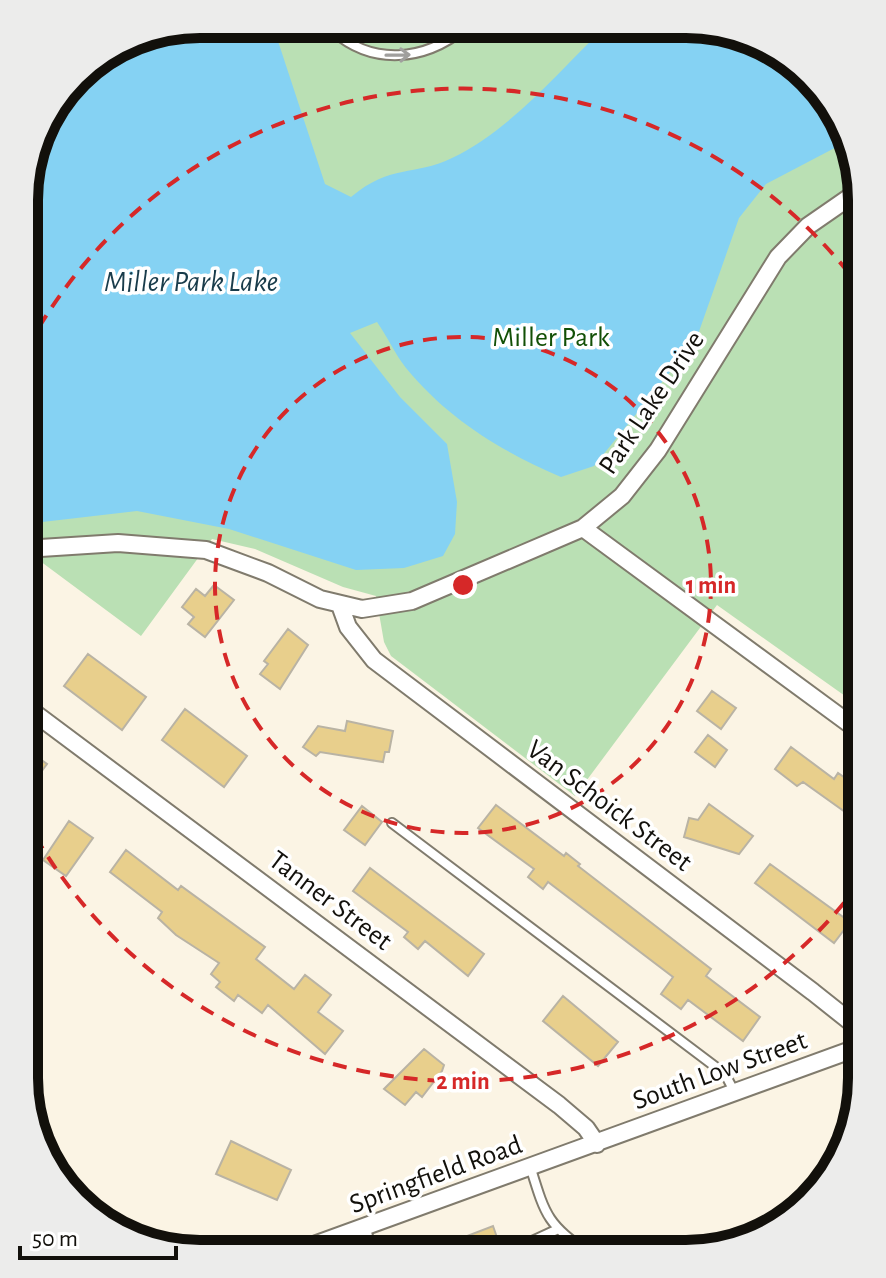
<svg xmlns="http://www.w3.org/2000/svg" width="886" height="1278" font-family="'Alegreya Sans',sans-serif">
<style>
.green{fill:#bae0b4}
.water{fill:#85d2f3}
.building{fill:#e8cf8c;stroke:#b9b3a4;stroke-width:2}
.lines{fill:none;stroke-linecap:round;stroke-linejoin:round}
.service-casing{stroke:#807b6d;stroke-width:12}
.minor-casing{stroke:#807b6d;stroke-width:20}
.service{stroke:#fff;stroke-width:8}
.minor{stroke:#fff;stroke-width:16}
.oneway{stroke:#a09f9d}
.ring{fill:none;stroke:#d62828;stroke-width:4;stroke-dasharray:14 10}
.labels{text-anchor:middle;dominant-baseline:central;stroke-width:7;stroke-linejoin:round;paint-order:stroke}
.park-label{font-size:28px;fill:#125006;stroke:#fff}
.street-label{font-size:28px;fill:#12100b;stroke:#fff}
.water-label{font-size:30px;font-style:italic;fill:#193c4b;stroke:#fff}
.rim{fill:none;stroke:#12100b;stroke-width:10}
.centre{fill:#d62828;stroke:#fff;stroke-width:4}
.ring-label{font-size:24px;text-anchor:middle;font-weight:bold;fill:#d62828;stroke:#fff;stroke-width:7;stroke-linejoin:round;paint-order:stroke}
</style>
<rect width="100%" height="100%" fill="#fbf4e4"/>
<path class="green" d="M709 26 793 60 844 123 862 200V708L717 605 575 796 391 656 384 642 376 596 343 587 255 549 212 539 141 636 40 561 29 562 25 567 26 177 47 112 84 67 143 34Z"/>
<path class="water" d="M709 26 793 60 844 123 848 141 766 184 739 218 696 340 594 466 561 477C501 451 449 420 406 368 395 354 387 336 377 322L350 333 400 397 447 444 457 502 455 534 443 556 404 568 356 570 229 529 137 511 25 524 26 177 47 112 84 67 143 33 275 32 325 184 351 197C392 163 413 177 452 158 512 129 558 72 605 27Z"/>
<path class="building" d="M214 585 234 600 205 637 188 624 194 617 182 607 196 589 205 596Z
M288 629 308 645 280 689 260 674 268 664 264 661Z
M88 654 146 697 122 730 64 686Z
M712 691 736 708 721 729 697 711Z
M185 709 247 756 224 787 162 740Z
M347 721 393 731 389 752H385L383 762 320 752 316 756 303 747 318 726 345 731Z
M708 735 727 750 715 767 695 752Z
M791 747 834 779 838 773 862 790V824L803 782 797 786 775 769Z
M25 748 47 764 24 795Z
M709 804 753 836 739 854 684 837 689 818 698 820Z
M496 805 564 856 566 853 580 864 578 866 711 969 706 976 760 1017 743 1041 688 1000 681 1009 661 994 673 977 548 882 543 889 528 877 534 869 478 828Z
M362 806 382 822 365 845 344 830Z
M69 821 93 838 66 876 43 860Z
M126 850 178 890 181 886 265 947 256 959 294 989 305 975 331 995 318 1012 343 1031 325 1054 268 1005 262 1013 238 995 234 1001 216 987 220 982 211 974 219 963 176 935 158 918 162 912 110 872Z
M770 864 850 922 834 943 755 883Z
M370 868 484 954 468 976 425 941 418 949 404 937 408 932 353 891Z
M563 996 618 1042 598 1066 543 1021Z
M424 1049 444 1065 442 1071 422 1097 416 1092 405 1105 384 1089Z
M231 1141 291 1170 277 1200 216 1174Z
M493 1226 500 1246 479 1253H423Z"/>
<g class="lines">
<g class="service-casing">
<path id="service" d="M333 31C373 66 424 61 464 29
M392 823 725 1074 735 1093
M531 1169C546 1218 548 1224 590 1254
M366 1228 372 1253
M506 1253 556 1230"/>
</g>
<g class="minor-casing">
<path id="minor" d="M583 528 862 733
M25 549 118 543 206 550 268 573 320 599 362 609 412 601 583 528 622 496 658 450 778 257 808 226 860 190
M340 605 348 627 374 660 813 992 852 1023 862 1036
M25 706 559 1105 586 1128 597 1144
M292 1253 862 1046"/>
</g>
<use href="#service" class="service"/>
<use href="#minor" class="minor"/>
</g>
<defs><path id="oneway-shaft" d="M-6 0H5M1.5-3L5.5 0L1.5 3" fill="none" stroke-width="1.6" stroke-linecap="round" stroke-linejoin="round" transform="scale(2)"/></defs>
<use class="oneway" href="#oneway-shaft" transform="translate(398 55) rotate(-1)"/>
<g class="ring">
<circle cx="463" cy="585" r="248"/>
<path d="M859 884A496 496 0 0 1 25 818M27 348A496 496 0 0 1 862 290"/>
</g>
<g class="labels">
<g class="park-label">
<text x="551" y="338">Miller Park</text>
</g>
<g class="street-label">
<text transform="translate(652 403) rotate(-56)">Park Lake Drive</text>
<text transform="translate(609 806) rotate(37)">Van Schoick Street</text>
<text transform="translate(330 901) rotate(37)">Tanner Street</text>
<text transform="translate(720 1071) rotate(-20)">South Low Street</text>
<text transform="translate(436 1175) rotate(-20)">Springfield Road</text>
</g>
<g class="water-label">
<text x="191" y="282">Miller Park Lake</text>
</g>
</g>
<path d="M0 0H886V1278H0ZM200 38H686A162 162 0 0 1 848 200V1078A162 162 0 0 1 686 1240H200A162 162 0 0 1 38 1078V200A162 162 0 0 1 200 38Z" fill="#ececeb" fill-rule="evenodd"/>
<path class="rim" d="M200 38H686A162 162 0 0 1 848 200V1078A162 162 0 0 1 686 1240H200A162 162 0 0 1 38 1078V200A162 162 0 0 1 200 38Z"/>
<circle cx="463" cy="585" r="12" class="centre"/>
<g class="ring-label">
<text x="711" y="593">1 min</text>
<text x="463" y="1089">2 min</text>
</g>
<path d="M20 1246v12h156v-12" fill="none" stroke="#12100b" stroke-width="4"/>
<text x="32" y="1246" font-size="24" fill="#12100b" stroke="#ffffff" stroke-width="6" paint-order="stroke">50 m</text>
</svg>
